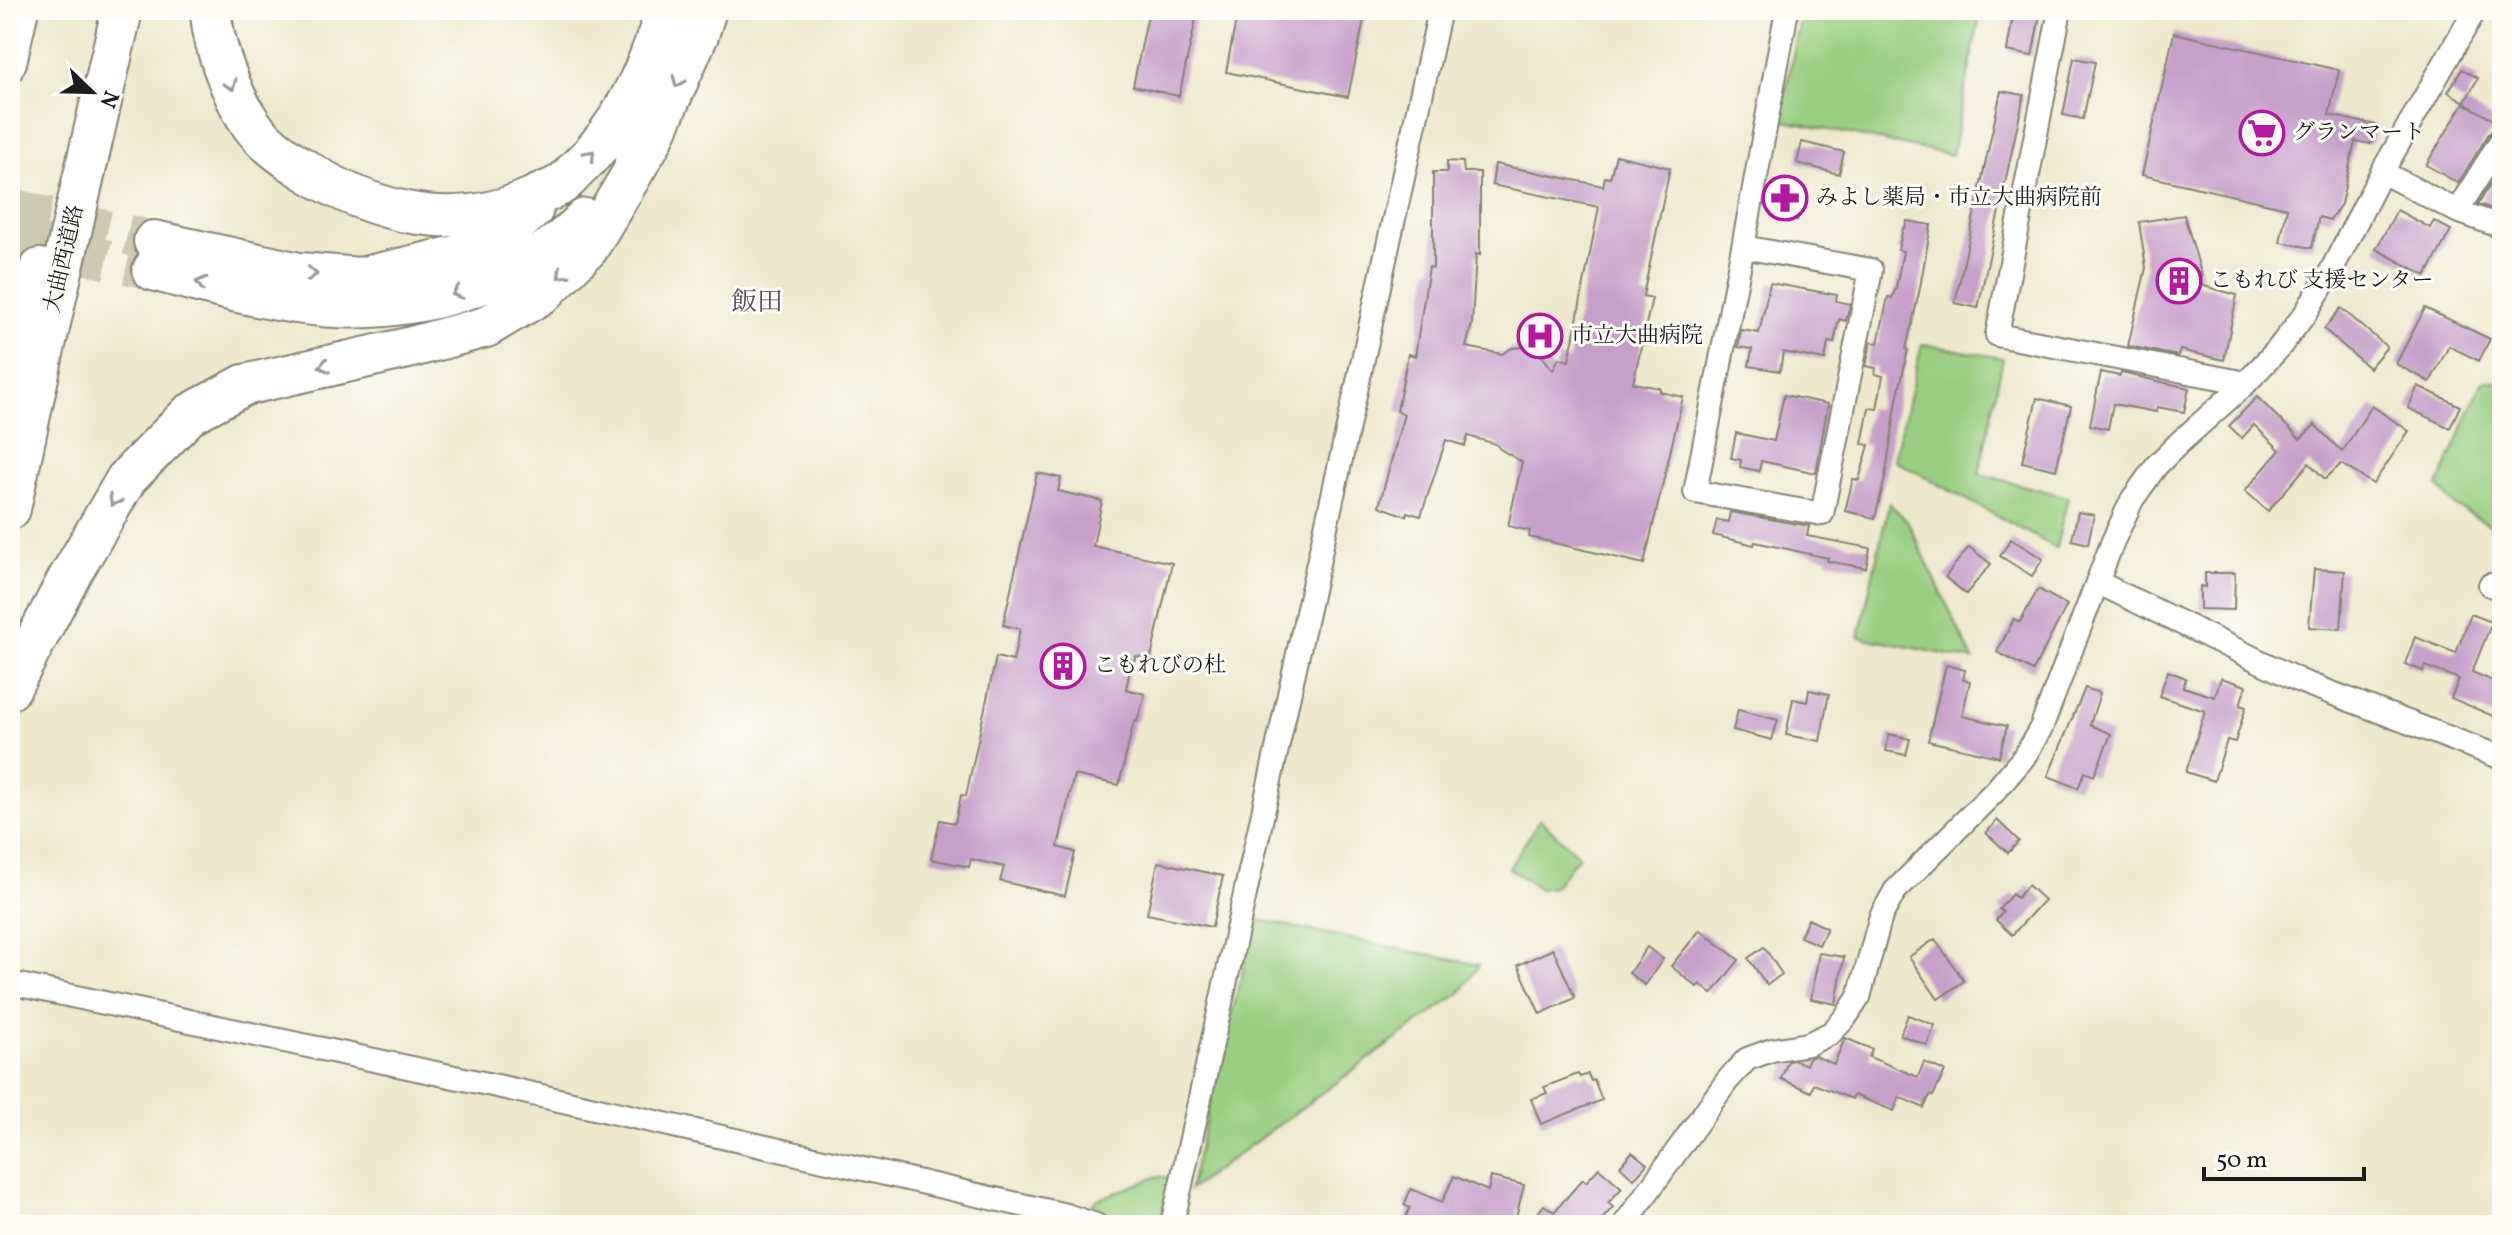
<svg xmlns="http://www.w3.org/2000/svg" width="2512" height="1235" font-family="Vollkorn,'Noto Serif JP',serif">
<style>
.green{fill:#9acf81;stroke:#5b764e;stroke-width:2}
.building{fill:#c69fca}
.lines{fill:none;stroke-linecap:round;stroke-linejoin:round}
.highway-tunnel{stroke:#cec9b2;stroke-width:40;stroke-dasharray:40 20;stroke-linecap:butt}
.street-casing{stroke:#858274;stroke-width:26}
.highway-casing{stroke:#858274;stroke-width:44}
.street{stroke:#fff;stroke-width:22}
.highway{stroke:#fff;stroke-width:40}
.oneway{stroke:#999}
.labels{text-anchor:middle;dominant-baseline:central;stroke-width:6;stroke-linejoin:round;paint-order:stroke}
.poi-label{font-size:22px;fill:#1c1c1c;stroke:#fdfcf7;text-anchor:start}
.street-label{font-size:22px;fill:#1c1c1c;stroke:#fdfcf7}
.quarter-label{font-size:26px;fill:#584a59;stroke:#fdfcf7}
</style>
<rect width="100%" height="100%" fill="#fdfcf7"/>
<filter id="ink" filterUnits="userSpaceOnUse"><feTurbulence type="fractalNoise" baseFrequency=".0125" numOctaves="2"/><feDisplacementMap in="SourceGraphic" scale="16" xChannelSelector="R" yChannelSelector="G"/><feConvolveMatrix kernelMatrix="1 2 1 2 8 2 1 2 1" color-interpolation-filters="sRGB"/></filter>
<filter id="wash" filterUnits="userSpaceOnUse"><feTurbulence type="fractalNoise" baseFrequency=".006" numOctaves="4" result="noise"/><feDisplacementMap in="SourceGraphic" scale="32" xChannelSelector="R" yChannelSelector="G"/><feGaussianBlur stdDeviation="1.8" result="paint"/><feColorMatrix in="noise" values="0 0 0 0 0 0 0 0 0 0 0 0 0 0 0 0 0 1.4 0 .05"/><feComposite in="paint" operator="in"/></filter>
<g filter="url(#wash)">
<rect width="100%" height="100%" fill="#eee8cc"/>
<path class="green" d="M1802 10H1981L1952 155 1780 120Z
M1922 344 2003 358 1979 474 2068 497 2056 548 1894 460Z
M2483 381 2502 382V532L2455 506 2438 486Z
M1889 503 1908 522 1973 660 1859 637Z
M1540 819 1579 856 1554 887 1539 889 1509 868Z
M1255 919 1479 965 1461 992 1189 1190Z
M1158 1176 1170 1178 1161 1218C1137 1228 1114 1226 1091 1212V1207L1096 1200Z"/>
<g id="blocks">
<path class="building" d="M1149 10H1198L1179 96 1133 86Z
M1238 10H1366L1348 97 1226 72Z
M2014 10H2041L2032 56 2007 51Z
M2174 33 2339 70 2329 115 2376 125 2371 144 2355 141 2341 204 2330 220 2319 217 2312 248 2280 242 2287 208 2142 175Z
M2074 58 2095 62 2083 119 2063 115Z
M2462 69 2478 78 2465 102 2448 92Z
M2001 91 2024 95 1978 308 1955 303Z
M2464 103 2502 125 2490 132 2458 183 2426 165Z
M1802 142 1844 152 1839 174 1797 163Z
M1616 155 1670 168 1643 296 1652 298 1633 383 1660 388V392L1683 397 1644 564 1529 537 1530 531 1508 526 1522 462 1500 449 1496 444 1468 436 1465 446 1446 440 1421 516 1407 512 1406 516 1379 506 1404 414 1397 411 1408 354 1415 356 1429 267 1433 268V172H1447V161L1463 162 1464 172H1480V255L1476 254 1472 324 1466 347 1502 354 1512 348 1525 347 1538 351 1553 370 1559 358 1569 361 1599 207 1492 185 1495 164 1603 186 1605 177 1610 178Z
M2502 165V212L2478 204Z
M1781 185 1804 192 1797 221 1772 214 1773 206 1765 204 1769 188 1780 191Z
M2397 210 2430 228 2434 221 2451 230 2426 276 2376 249Z
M2184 215 2202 276 2182 280 2237 295 2224 360 2180 350 2178 356 2128 346 2146 268 2139 222Z
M1907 221 1931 225 1919 293 1906 349 1908 350 1897 399 1885 478 1875 518 1845 511 1853 479 1859 480 1869 445 1862 444 1869 408 1877 409 1883 376 1875 374 1876 368 1866 366 1871 342 1878 343 1888 297 1892 298 1896 288 1903 251 1898 250 1903 228H1905Z
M1770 283 1837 295 1836 301 1850 304 1846 321 1839 319 1834 343 1828 342 1825 360 1783 352 1780 371 1749 366 1752 349 1738 347 1741 330 1759 333Z
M2341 308 2387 347 2369 368 2324 329Z
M2425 308 2490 339 2479 361 2449 346 2430 382 2396 364Z
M2101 372 2120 376 2121 373 2189 388 2184 412 2157 407 2156 412 2113 404 2108 429 2090 425Z
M2418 386 2460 406 2450 428 2408 408Z
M1784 395 1828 404 1816 473 1761 461 1759 471 1740 467 1741 460 1731 458 1736 433 1774 441Z
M2257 397 2300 439 2315 425 2342 452 2372 406 2409 431 2373 484 2341 464 2325 479 2309 463 2268 511 2245 491 2280 450 2254 425 2242 438 2229 426Z
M2037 398 2071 406 2056 470 2022 462Z
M1037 473 1061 478 1058 491 1102 501 1093 546 1172 563 1151 658 1136 656 1130 669 1126 689 1145 694 1137 722 1134 721 1119 785 1074 775 1058 847 1075 852 1065 896 1000 881 1004 867 971 859 969 867 931 859 940 820 955 823 961 795 966 796 996 657 1013 661 1020 629 1003 625Z
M1730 512 1809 526 1807 536 1870 548 1866 568 1827 561 1828 558 1755 542 1754 545 1713 535 1717 520 1728 522Z
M2078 512 2094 515 2088 544 2072 540Z
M2011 539 2043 559 2032 576 2000 556Z
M1969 547 1991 564 1966 594 1945 577Z
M2314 569 2345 571 2341 629 2309 627Z
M2205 573H2235L2234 610 2200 609V586L2205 587Z
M2038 589 2067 605 2033 671 1997 652 2014 619 2020 622Z
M2471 614 2492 622 2472 672 2502 685V720L2451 698 2459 679 2425 666 2423 671 2405 664 2415 637 2456 653Z
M1946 665 1965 670 1963 680 1970 681 1962 716 2007 726 1999 757 1928 741Z
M2168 671 2186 678 2183 687 2215 697 2221 678 2246 686 2240 705 2246 707 2235 742 2227 740 2214 781 2186 772 2205 711 2159 696Z
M2085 688 2100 693 2090 725 2111 734 2094 776 2085 772 2078 788 2048 776Z
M1809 690 1829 694 1820 741 1786 735 1793 699 1807 702Z
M1738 710 1778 720 1772 740 1733 730Z
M1889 734 1910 739 1906 755 1886 751Z
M1997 820 2019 841 2008 853 1986 833Z
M1158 862 1223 876 1212 927 1147 914Z
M2028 885 2044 900 2012 935 1996 920 2003 912 1999 909 2012 894 2017 898Z
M1808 919 1827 928 1819 945 1800 937Z
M1700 930 1739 960 1712 994 1700 984 1697 987 1671 966Z
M1935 939 1964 981 1938 999 1909 957Z
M1647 947 1663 959 1645 985 1629 973Z
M1764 947 1782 974 1767 985 1748 958Z
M1553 949 1575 998 1540 1014 1518 965Z
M1819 953 1844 957 1836 1004 1811 999Z
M1908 1015 1935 1025 1927 1045 1900 1035Z
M1845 1038 1872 1049 1869 1057 1918 1077 1924 1062 1945 1071 1933 1096 1930 1095 1924 1108 1899 1097 1894 1111 1854 1095 1852 1099 1814 1084 1811 1092 1781 1079 1788 1061 1795 1060 1806 1065 1809 1058 1815 1056 1834 1064Z
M1578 1074 1580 1077 1588 1074 1591 1081 1594 1080 1602 1100 1541 1124 1531 1099 1547 1093 1544 1087Z
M1632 1152 1647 1164 1634 1179 1620 1166Z
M1599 1168 1622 1188 1608 1203 1613 1207 1597 1225H1529L1544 1205 1554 1212 1583 1179 1586 1182Z
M1454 1176 1488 1191 1491 1177 1524 1185 1514 1225H1402L1410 1208 1404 1205 1411 1189 1442 1202Z"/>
</g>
</g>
<g filter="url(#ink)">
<use href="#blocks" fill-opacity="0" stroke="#858274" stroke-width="2"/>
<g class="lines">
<path class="highway-tunnel" d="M10 208 154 241
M10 238 153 270"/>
<g class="street-casing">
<path id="street" d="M2060 10 1997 335 2246 383
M10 73 15 63 27 10
M2382 172 2457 211 2502 227
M2457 211 2502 139
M1743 247 1695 492 1822 514 1871 270 1743 247 1787 10
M2097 582 2300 681 2502 758
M2490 585 2502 589
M10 983 497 1086 1066 1215 1096 1225
M1172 1225 1440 10
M1624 1225 1727 1081 1747 1059 1772 1050 1808 1044 1831 1033 1845 1018 1859 997 1881 916 1895 891 1996 790 2024 757 2041 728 2113 541 2132 500 2156 466 2180 442 2246 383 2278 349 2305 314 2331 271 2382 172 2475 10"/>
</g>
<g class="highway-casing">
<path id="highway" d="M211 10C212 44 232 96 251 124 264 143 287 159 307 171 376 214 455 233 532 198 541 193 552 190 560 185 567 181 572 174 578 168 622 127 649 68 666 10
M635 161 652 140 698 35 706 10
M154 241 299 273 360 278 465 254 505 233 533 209
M153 270C272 302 368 330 488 281 523 267 559 246 585 219
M10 351 40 269
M10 509 42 358 122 10
M10 689 67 581 127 478 190 414 244 385 408 348 486 327 543 293 588 248 652 140"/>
</g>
<use href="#street" class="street"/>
<use href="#highway" class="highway"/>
</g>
<defs><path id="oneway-chevron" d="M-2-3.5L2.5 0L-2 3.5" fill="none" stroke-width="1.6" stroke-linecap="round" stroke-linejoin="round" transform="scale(2)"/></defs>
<g class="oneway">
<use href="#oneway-chevron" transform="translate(678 82) rotate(114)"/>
<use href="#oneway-chevron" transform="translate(231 85) rotate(68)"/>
<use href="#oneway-chevron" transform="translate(590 155) rotate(-48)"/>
<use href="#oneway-chevron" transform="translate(312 274) rotate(5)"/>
<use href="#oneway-chevron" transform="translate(562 274) rotate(135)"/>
<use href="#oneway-chevron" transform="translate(201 283) rotate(-165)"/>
<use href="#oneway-chevron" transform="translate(457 293) rotate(162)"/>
<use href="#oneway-chevron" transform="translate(324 366) rotate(168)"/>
<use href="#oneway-chevron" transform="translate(114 501) rotate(120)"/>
</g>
</g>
<defs>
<g id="supermarket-ring" transform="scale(2.3)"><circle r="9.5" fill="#fdfcf7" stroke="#b5179e" stroke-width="1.5"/><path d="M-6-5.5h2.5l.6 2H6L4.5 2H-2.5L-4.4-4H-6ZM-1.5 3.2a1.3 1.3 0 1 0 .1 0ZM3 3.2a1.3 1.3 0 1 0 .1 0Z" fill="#b5179e"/></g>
<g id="pharmacy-ring" transform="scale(2.3)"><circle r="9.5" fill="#fdfcf7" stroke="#b5179e" stroke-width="1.5"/><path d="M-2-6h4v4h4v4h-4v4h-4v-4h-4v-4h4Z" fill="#b5179e"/></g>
<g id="building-ring" transform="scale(2.3)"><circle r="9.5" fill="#fdfcf7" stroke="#b5179e" stroke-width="1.5"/><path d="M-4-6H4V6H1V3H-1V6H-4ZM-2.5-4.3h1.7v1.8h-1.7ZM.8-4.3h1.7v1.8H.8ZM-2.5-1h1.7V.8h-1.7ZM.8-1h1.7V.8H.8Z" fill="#b5179e"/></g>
<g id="hospital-ring" transform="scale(2.3)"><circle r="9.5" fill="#fdfcf7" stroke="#b5179e" stroke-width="1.5"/><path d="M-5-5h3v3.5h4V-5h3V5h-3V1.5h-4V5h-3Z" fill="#b5179e"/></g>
</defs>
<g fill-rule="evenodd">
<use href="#supermarket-ring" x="2262" y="133"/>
<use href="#pharmacy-ring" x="1785" y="198"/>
<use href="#building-ring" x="2179" y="281"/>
<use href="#hospital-ring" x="1540" y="336"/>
<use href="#building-ring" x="1063" y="666"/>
</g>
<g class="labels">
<g class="poi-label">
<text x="2293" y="133">グランマート</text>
<text x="1816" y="198">みよし薬局・市立大曲病院前</text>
<text x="2210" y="281">こもれび 支援センター</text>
<text x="1571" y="336">市立大曲病院</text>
<text x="1094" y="666">こもれびの杜</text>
</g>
<g class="street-label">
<text transform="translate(65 259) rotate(-77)">大曲西道路</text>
</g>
<g class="quarter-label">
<text x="757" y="303">飯田</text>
</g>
</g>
<rect width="2512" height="1235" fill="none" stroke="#fdfcf7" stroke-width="40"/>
<g transform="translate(92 92) rotate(113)" stroke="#fdfcf7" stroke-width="6" paint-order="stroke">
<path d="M0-6L14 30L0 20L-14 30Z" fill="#1c1c1c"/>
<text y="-12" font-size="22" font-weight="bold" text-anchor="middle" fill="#1c1c1c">N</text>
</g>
<path d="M2204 1167v12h160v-12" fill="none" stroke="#1c1c1c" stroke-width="4"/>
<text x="2216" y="1167" font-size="24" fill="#1c1c1c" stroke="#fdfcf7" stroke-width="6" paint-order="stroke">50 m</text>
</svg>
